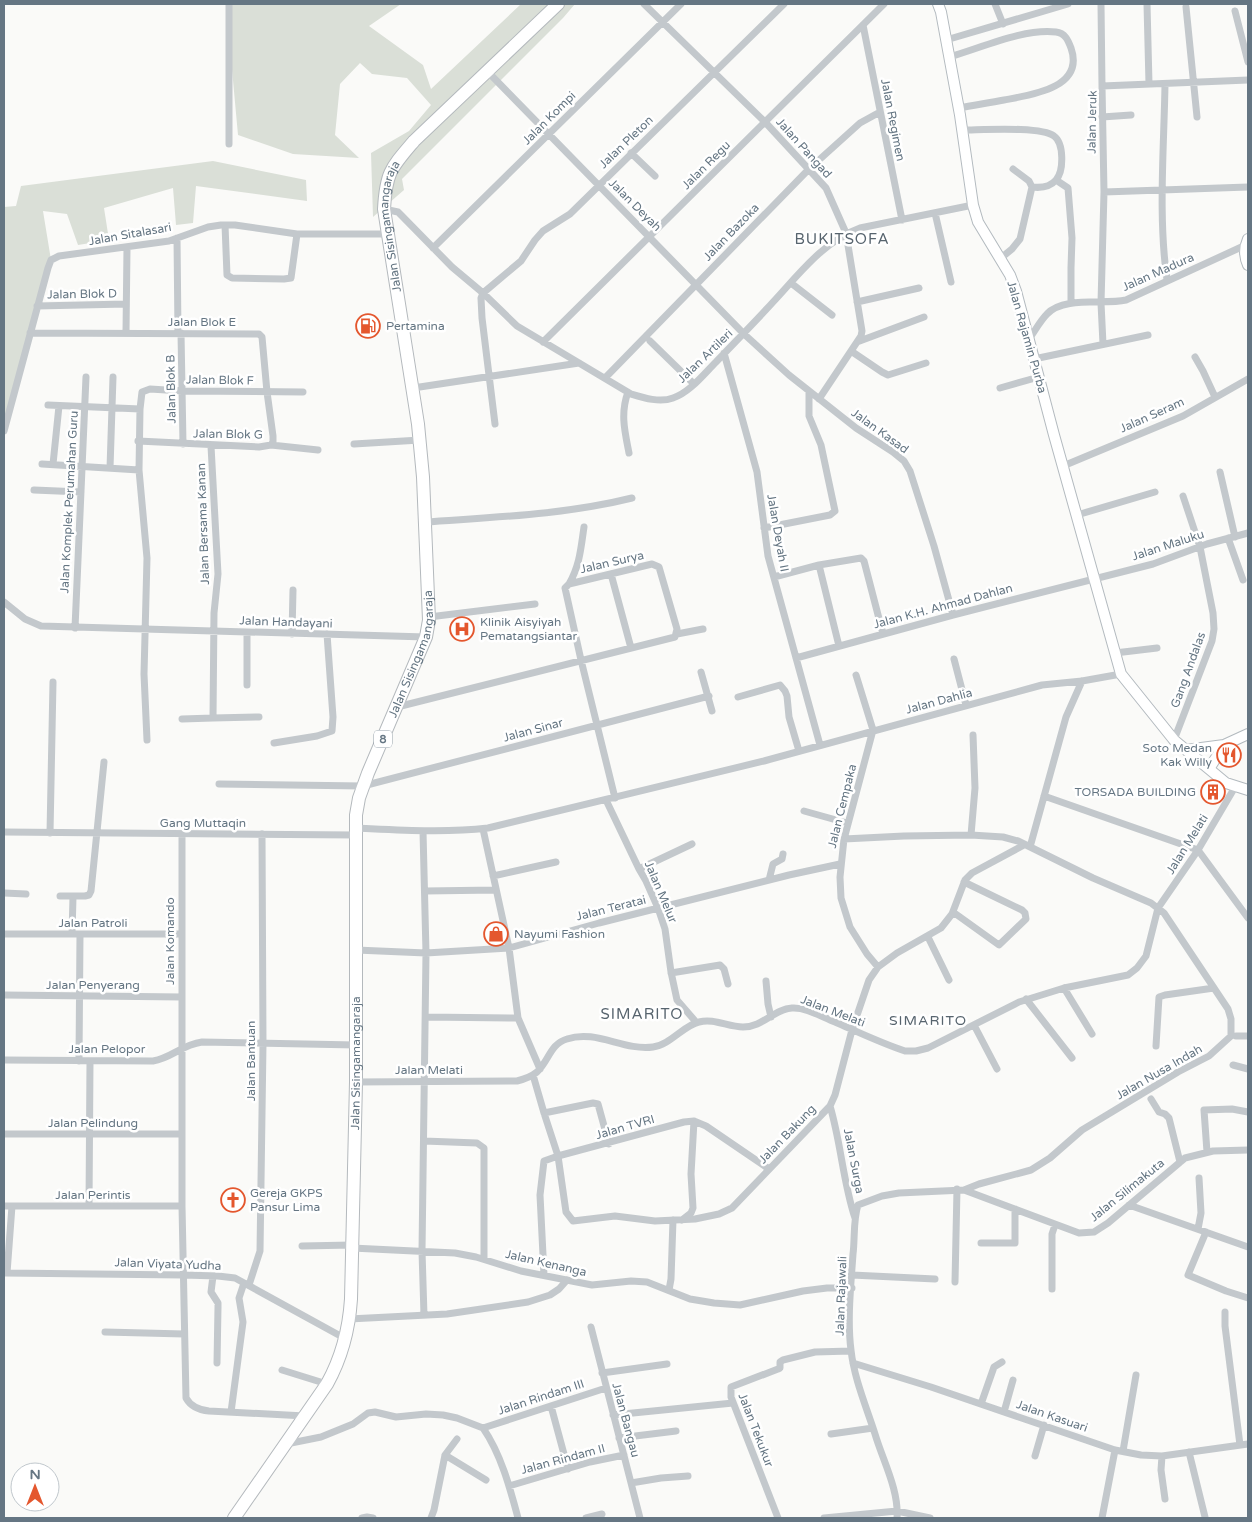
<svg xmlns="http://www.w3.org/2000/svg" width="1252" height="1522" font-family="'Varela Round',sans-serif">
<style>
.green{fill:#dadfd7}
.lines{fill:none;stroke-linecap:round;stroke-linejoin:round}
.secondary-casing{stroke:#b3babf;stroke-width:12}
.highway-casing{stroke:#b4b9bd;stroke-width:14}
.street{stroke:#c3c8cc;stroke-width:7}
.secondary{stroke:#fff;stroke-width:10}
.highway{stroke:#fff;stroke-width:12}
.labels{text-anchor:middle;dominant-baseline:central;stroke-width:5;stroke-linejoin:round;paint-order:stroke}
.shield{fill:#fff;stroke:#939fa8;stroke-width:1}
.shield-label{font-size:11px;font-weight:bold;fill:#657683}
.street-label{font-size:12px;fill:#657683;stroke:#fff}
.poi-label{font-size:12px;fill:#657683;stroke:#fff;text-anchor:start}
.neighbourhood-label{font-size:14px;letter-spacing:1px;fill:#57646e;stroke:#fff}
.quarter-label{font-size:15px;letter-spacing:1px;fill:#57646e;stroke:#fff}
</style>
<rect width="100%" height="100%" fill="#fafaf8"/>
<path class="green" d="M226 4H401L369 26 423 65 431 89 521 4H575L563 18 402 179 404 190 373 217 371 153 409 131 431 105 407 78 372 74 360 63 340 84 335 135 359 158 293 154 238 135Z
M213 161 306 180 307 201 196 186 193 223 176 225 173 188 104 208 109 240 78 245 67 214 43 211 51 260 4 422V207L16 206 21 186Z"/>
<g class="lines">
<g class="secondary-casing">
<path id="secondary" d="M938 4 941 12 960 115 973 205 978 222 1010 275 1016 291 1054 435 1121 674 1174 740 1226 783 1248 790
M1248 239C1244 248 1244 256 1248 265
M1186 750 1224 745 1248 734
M1209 769 1224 745"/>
</g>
<g class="highway-casing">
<g id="highway">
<path id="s1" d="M234 1518 327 1384C342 1357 349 1330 351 1299L356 1082V815L359 798 368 773 426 637 429 620 423 477 418 424 384 209C386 172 391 168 414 141L558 4"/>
</g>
</g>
<path class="street" d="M229 4V144
M644 4 765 122 826 188 846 233 862 331 861 336 819 399
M995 4 1003 24
M1101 4 1102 86
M1147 4 1149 84
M1186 7 1197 117
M1235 11 1248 62
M863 25 902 220
M946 40 1068 4
M949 57C981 48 1024 28 1056 32 1065 33 1068 40 1071 48 1085 88 1031 95 1004 100 989 103 974 105 959 108
M488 72 744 334 789 375 856 428 893 452 904 461 910 471 934 546 953 615
M1165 84C1164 149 1158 216 1167 280
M1102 117 1131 115
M962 130C981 130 1041 126 1054 136 1064 143 1064 171 1056 180 1050 187 1040 188 1032 187
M631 153 655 176
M1056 180 1068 188 1072 238 1071 268V303
M1104 192 1248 187
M384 209 398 212 402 216 452 267 483 293 517 326 631 394C644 398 660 403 673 398 690 392 703 375 716 362 735 342 755 322 774 301 799 274 824 241 860 228L973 205
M935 213 951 282
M225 225 227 275 232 278 284 279 291 278 297 234
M177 238 178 333
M433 248 681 4
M1001 258 1012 249 1020 239 1032 187 1029 181 1013 169
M791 283 832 315
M857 302 919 288
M37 306 126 304
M30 333 259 334 262 337 267 392 273 436V442L271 445
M126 333 127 248
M181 333 183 444
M1029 339C1035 331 1040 321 1047 314 1064 296 1104 305 1126 300L1248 244
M650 341 694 384
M543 342 884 4
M857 342 924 317
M1103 344 1101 303 1104 192 1102 86 1248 80
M851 351 882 372 888 375 926 363
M724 353 757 472 768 556 820 745
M1195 357 1203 371 1215 397
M1034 359 1148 335
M605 378 809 169 860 123 880 112
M413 388 579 363
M1000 388 1039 377
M628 392C620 414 625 432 629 453
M48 405 140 409
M495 424 482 318 481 298 483 293 521 261 535 240 543 231 570 214 784 4
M4 431 48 268 51 260 59 256 169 241 208 227 221 225H235L297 234H389
M138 441 259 447 271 445 318 450
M354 444 420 440
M211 446 218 574 214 613 213 718 259 717
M42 464 139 470
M53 464 59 406
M1063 466 1183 416 1248 379
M110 468 113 377
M1220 472 1235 537
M34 490 81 492
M1077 515 1155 492
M425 522C494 517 564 515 632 498
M764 528 830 515 835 511 821 445 809 416V391
M1228 538 1243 580
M819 565 839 646
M611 574 631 648
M774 577 819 565 861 558 864 561 883 634
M569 584C580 565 581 547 584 527
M4 602 25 619 41 626 426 637
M429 617 535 604
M75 628 86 377
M247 632V685
M292 634 293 590
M677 634 703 629
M1115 653 1157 648
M796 658 953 615 1153 564 1207 544 1248 533
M954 659 966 705
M701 672 712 711
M856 675 873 730 844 839 840 877 841 898 850 927 867 954 878 967
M738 697 780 685 785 691 787 696 789 717 799 751
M397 707C490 683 583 660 675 637L677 629 659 567 652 564 569 584 565 588 581 660 615 798
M182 719 213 718
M147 740 144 674 147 558 139 470 140 409 142 392 150 389 182 391 303 392
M1174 740 1212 641 1214 629 1213 613 1200 547 1183 496
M274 743 317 736 332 731 333 717 327 634
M219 784 363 786 709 696
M1044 796 1198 850 1248 918
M606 800 639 869 646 881 658 908 665 929 671 972 677 1000 696 1022
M804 811 847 823
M356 828C400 830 444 833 488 828L764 761 1042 685 1082 681 1121 674
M483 829 509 948 518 1018 540 1069
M423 831 426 953 422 1251 424 1315
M4 832 356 835
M50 833 53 682
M182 834V1206L186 1398C191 1407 199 1410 209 1411L305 1416
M971 835 975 788 973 735
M844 839 904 836 971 835 1003 837 1018 841 1093 878 1151 903 1164 913 1228 1009 1231 1019V1036L1209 1056 1178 1072 1082 1130 1050 1158 1031 1170 979 1184 964 1190
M1030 847 1066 717 1082 681
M639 869 692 844
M493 876 556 862
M769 880 773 864 782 859 783 854
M425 891 496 890
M4 893 26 894
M60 896H85L89 895 91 891 104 762
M953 912 999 945 1026 919 1025 913 1022 910 964 882
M4 934H182
M72 934 73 897
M928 937 949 980
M356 950 426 953 509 948 599 923 789 875 840 864
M671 973 720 965 724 969 728 984
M766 981 768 1004 771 1017
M1064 988 1092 1034
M4 995 182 997
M1026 999 1072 1058
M426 1017 518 1018
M974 1025 997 1069
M1236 1036H1248
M1156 1046 1159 997 1165 995 1214 988
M4 1060 153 1061C172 1058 181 1045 202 1042L356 1045
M79 1061 80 934
M1233 1065 1248 1069
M533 1075 544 1113 558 1156 684 1122 694 1121 706 1126 769 1169
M356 1082 517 1081C525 1079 531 1077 537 1072 549 1061 550 1044 567 1039 596 1029 623 1051 653 1047 670 1045 684 1025 699 1022 714 1018 728 1027 743 1027 763 1027 774 1009 792 1008 806 1007 822 1017 835 1022 858 1032 881 1043 905 1051H916L928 1048 1019 1002 1064 988 1128 975 1137 968 1146 956 1158 908 1198 850 1235 787
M1151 1099 1159 1112 1165 1114 1169 1118 1180 1162
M830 1106C841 1143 843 1182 855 1218
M544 1113 593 1103 598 1104 609 1144
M4 1134H182
M424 1141 477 1143 484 1148V1259
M1207 1152 1204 1110 1232 1109 1248 1112
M1129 1205 1248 1247
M4 1206H182
M89 1206 90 1061
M682 1220 691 1213 693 1208 691 1174 694 1121
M1198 1229 1201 1213 1199 1178
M1206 1232 1188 1275 1226 1291 1248 1298
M981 1243H1015V1209
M302 1246 352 1245
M352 1248 455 1253 476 1257 521 1271 592 1285 631 1281 647 1282 690 1299 714 1303 740 1305 803 1291 827 1288H852
M4 1273 183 1275 218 1276 235 1278 346 1339
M7 1273 12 1206
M544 1275 540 1195 544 1161 558 1156 566 1212 573 1221 615 1216 655 1221 695 1219 719 1214 732 1208 830 1106 835 1095 852 1030 869 980 878 967 897 953 941 928 952 914 965 880 972 873 1024 845
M852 1275 935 1279
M213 1276 211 1292 218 1303V1307L217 1363
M955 1282 957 1189
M249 1285 260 1251 263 1044 262 834
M1052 1289V1234L1055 1225
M669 1290 671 1279 673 1220
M1225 1312V1326L1240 1445
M349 1319 447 1314 528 1302 550 1295 559 1289 567 1280
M591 1327 640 1518
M105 1332 184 1334
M853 1363 931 1387 1115 1450 1141 1455 1162 1456 1248 1444
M282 1370 327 1384
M602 1373 667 1364
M981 1404 994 1367 1002 1362
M551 1406 568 1469
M231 1412 243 1322 239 1298 244 1283
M1004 1412 1013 1380
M613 1415 733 1403
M483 1428 606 1388
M483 1428C501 1454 510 1488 518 1518
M831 1434 873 1428
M619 1438 676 1431
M286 1444 321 1437 353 1424 368 1413 375 1412 396 1417 426 1414 443 1415 457 1418 483 1428
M1123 1451 1136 1375
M1189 1452 1205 1517
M445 1455 486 1480
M1035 1456 1044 1425
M1162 1456 1161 1470 1165 1499
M631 1483 661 1478 688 1476
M509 1486 590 1462 624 1455
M362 1518 367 1517 373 1518
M431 1518 434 1510 445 1455 457 1439
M586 1518 602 1514
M778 1518 731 1397V1387L778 1369 780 1368V1362L783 1360 815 1352 851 1351
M824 1518 897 1511 930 1518
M897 1518C899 1490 883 1461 875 1434 866 1406 854 1378 851 1350 847 1320 851 1284 853 1254 855 1239 853 1220 858 1205L882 1196 899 1193 964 1190 1079 1233 1094 1232 1108 1223 1185 1158 1213 1151 1248 1150
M1102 1518 1115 1450"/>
<use href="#secondary" class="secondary"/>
<use href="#highway" class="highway"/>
</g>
<defs>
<g id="fuel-ring" transform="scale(1.25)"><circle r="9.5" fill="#fff" stroke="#e4572e" stroke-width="1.5"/><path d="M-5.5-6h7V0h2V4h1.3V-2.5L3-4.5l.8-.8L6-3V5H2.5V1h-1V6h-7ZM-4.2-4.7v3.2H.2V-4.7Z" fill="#e4572e"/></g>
<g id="hospital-ring" transform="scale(1.25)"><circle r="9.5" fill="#fff" stroke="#e4572e" stroke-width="1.5"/><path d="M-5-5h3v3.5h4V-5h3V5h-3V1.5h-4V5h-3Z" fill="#e4572e"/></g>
<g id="restaurant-ring" transform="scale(1.25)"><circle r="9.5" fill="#fff" stroke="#e4572e" stroke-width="1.5"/><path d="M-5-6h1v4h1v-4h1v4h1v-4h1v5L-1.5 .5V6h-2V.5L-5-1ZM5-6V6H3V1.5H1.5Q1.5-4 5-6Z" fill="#e4572e"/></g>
<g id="building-ring" transform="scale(1.25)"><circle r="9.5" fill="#fff" stroke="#e4572e" stroke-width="1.5"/><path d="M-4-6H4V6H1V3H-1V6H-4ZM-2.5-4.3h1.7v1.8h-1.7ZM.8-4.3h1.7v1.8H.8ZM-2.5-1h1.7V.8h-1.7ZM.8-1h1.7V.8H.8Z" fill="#e4572e"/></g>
<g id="shop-ring" transform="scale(1.25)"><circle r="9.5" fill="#fff" stroke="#e4572e" stroke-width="1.5"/><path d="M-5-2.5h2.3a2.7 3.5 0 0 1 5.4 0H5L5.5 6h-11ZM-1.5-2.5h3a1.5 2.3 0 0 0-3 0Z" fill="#e4572e"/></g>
<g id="church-ring" transform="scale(1.25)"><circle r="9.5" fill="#fff" stroke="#e4572e" stroke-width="1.5"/><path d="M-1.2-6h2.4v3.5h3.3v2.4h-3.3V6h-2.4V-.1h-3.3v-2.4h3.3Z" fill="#e4572e"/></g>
</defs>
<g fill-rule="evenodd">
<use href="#fuel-ring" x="368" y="326"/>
<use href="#hospital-ring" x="462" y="629"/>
<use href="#restaurant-ring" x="1229" y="755"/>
<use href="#building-ring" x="1213" y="792"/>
<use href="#shop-ring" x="496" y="934"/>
<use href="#church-ring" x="233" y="1200"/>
</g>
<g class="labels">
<rect class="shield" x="374" y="730.5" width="18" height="17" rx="4"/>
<g class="shield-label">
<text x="383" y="739">8</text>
</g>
<g class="street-label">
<text transform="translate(549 118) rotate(-45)">Jalan Kompi</text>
<text transform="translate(893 120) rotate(79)">Jalan Regimen</text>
<text transform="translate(1092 122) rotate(-89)">Jalan Jeruk</text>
<text transform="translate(626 142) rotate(-44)">Jalan Pleton</text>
<text transform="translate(804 148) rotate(48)">Jalan Pangad</text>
<text transform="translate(706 165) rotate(-45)">Jalan Regu</text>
<text transform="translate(635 205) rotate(45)">Jalan Deyah</text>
<text stroke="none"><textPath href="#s1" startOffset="1342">Jalan Sisingamangaraja</textPath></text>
<text transform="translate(731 232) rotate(-46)">Jalan Bazoka</text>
<text transform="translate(130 234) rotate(-10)">Jalan Sitalasari</text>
<text transform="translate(1158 272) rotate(-24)">Jalan Madura</text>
<text transform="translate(82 294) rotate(-1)">Jalan Blok D</text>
<text x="202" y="322">Jalan Blok E</text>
<text transform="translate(1027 337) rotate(74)">Jalan Rajamin Purba</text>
<text transform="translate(705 356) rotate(-44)">Jalan Artileri</text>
<text transform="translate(220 380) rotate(1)">Jalan Blok F</text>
<text transform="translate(171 389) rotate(-91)">Jalan Blok B</text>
<text transform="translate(1152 415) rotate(-24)">Jalan Seram</text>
<text transform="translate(880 431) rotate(36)">Jalan Kasad</text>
<text transform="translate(228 434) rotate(1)">Jalan Blok G</text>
<text transform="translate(69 502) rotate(-87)">Jalan Komplek Perumahan Guru</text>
<text transform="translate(203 524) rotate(-92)">Jalan Bersama Kanan</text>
<text transform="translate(778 533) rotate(80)">Jalan Deyah II</text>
<text transform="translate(1168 545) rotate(-18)">Jalan Maluku</text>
<text transform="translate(612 562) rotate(-13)">Jalan Surya</text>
<text transform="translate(943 606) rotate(-15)">Jalan K.H. Ahmad Dahlan</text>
<text transform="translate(286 622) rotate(2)">Jalan Handayani</text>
<text stroke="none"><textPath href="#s1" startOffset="908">Jalan Sisingamangaraja</textPath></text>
<text transform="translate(1188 670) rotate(-70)">Gang Andalas</text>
<text transform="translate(939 701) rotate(-15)">Jalan Dahlia</text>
<text transform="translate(533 730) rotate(-15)">Jalan Sinar</text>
<text transform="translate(842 806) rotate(-76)">Jalan Cempaka</text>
<text x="203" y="823">Gang Muttaqin</text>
<text transform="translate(1187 844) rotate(-58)">Jalan Melati</text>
<text transform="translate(661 892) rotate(67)">Jalan Melur</text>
<text transform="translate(611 908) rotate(-14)">Jalan Teratai</text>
<text x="93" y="923">Jalan Patroli</text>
<text transform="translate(170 941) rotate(-90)">Jalan Komando</text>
<text x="93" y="985">Jalan Penyerang</text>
<text transform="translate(833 1011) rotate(21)">Jalan Melati</text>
<text x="107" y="1049">Jalan Pelopor</text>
<text transform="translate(251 1061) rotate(-90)">Jalan Bantuan</text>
<text stroke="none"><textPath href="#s1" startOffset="488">Jalan Sisingamangaraja</textPath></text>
<text x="429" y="1070">Jalan Melati</text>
<text transform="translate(1159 1072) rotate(-30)">Jalan Nusa Indah</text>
<text x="93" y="1123">Jalan Pelindung</text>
<text transform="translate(625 1127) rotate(-16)">Jalan TVRI</text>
<text transform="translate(787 1134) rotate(-46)">Jalan Bakung</text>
<text transform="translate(854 1161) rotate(79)">Jalan Surga</text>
<text transform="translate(1127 1190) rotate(-39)">Jalan Silimakuta</text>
<text x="93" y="1195">Jalan Perintis</text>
<text transform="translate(546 1263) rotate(13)">Jalan Kenanga</text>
<text transform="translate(168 1264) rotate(2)">Jalan Viyata Yudha</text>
<text transform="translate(841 1296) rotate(-88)">Jalan Rajawali</text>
<text transform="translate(541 1397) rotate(-18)">Jalan Rindam III</text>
<text transform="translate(1052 1416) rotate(19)">Jalan Kasuari</text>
<text transform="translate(626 1420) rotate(75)">Jalan Bangau</text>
<text transform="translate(756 1430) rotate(69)">Jalan Tekukur</text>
<text transform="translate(563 1459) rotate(-15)">Jalan Rindam II</text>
</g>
<g class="poi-label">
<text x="386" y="326">Pertamina</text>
<text x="480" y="622">Klinik Aisyiyah<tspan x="480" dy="14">Pematangsiantar</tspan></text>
<text x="1212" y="748" text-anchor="end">Soto Medan<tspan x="1212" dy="14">Kak Willy</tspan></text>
<text x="1196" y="792" text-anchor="end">TORSADA BUILDING</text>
<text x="514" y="934">Nayumi Fashion</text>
<text x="250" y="1193">Gereja GKPS<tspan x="250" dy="14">Pansur Lima</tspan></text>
</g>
<g class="neighbourhood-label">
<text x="928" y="1020">SIMARITO</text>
</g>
<g class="quarter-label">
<text x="842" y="239">BUKITSOFA</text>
<text x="642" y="1014">SIMARITO</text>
</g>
</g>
<rect width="1252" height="1522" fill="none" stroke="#657683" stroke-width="10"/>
<g transform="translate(35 1487)"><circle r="24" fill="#ffffff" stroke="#c1c8cd"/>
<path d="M0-4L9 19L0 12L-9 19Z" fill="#e4572e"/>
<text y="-8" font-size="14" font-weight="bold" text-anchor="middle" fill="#657683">N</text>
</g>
</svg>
